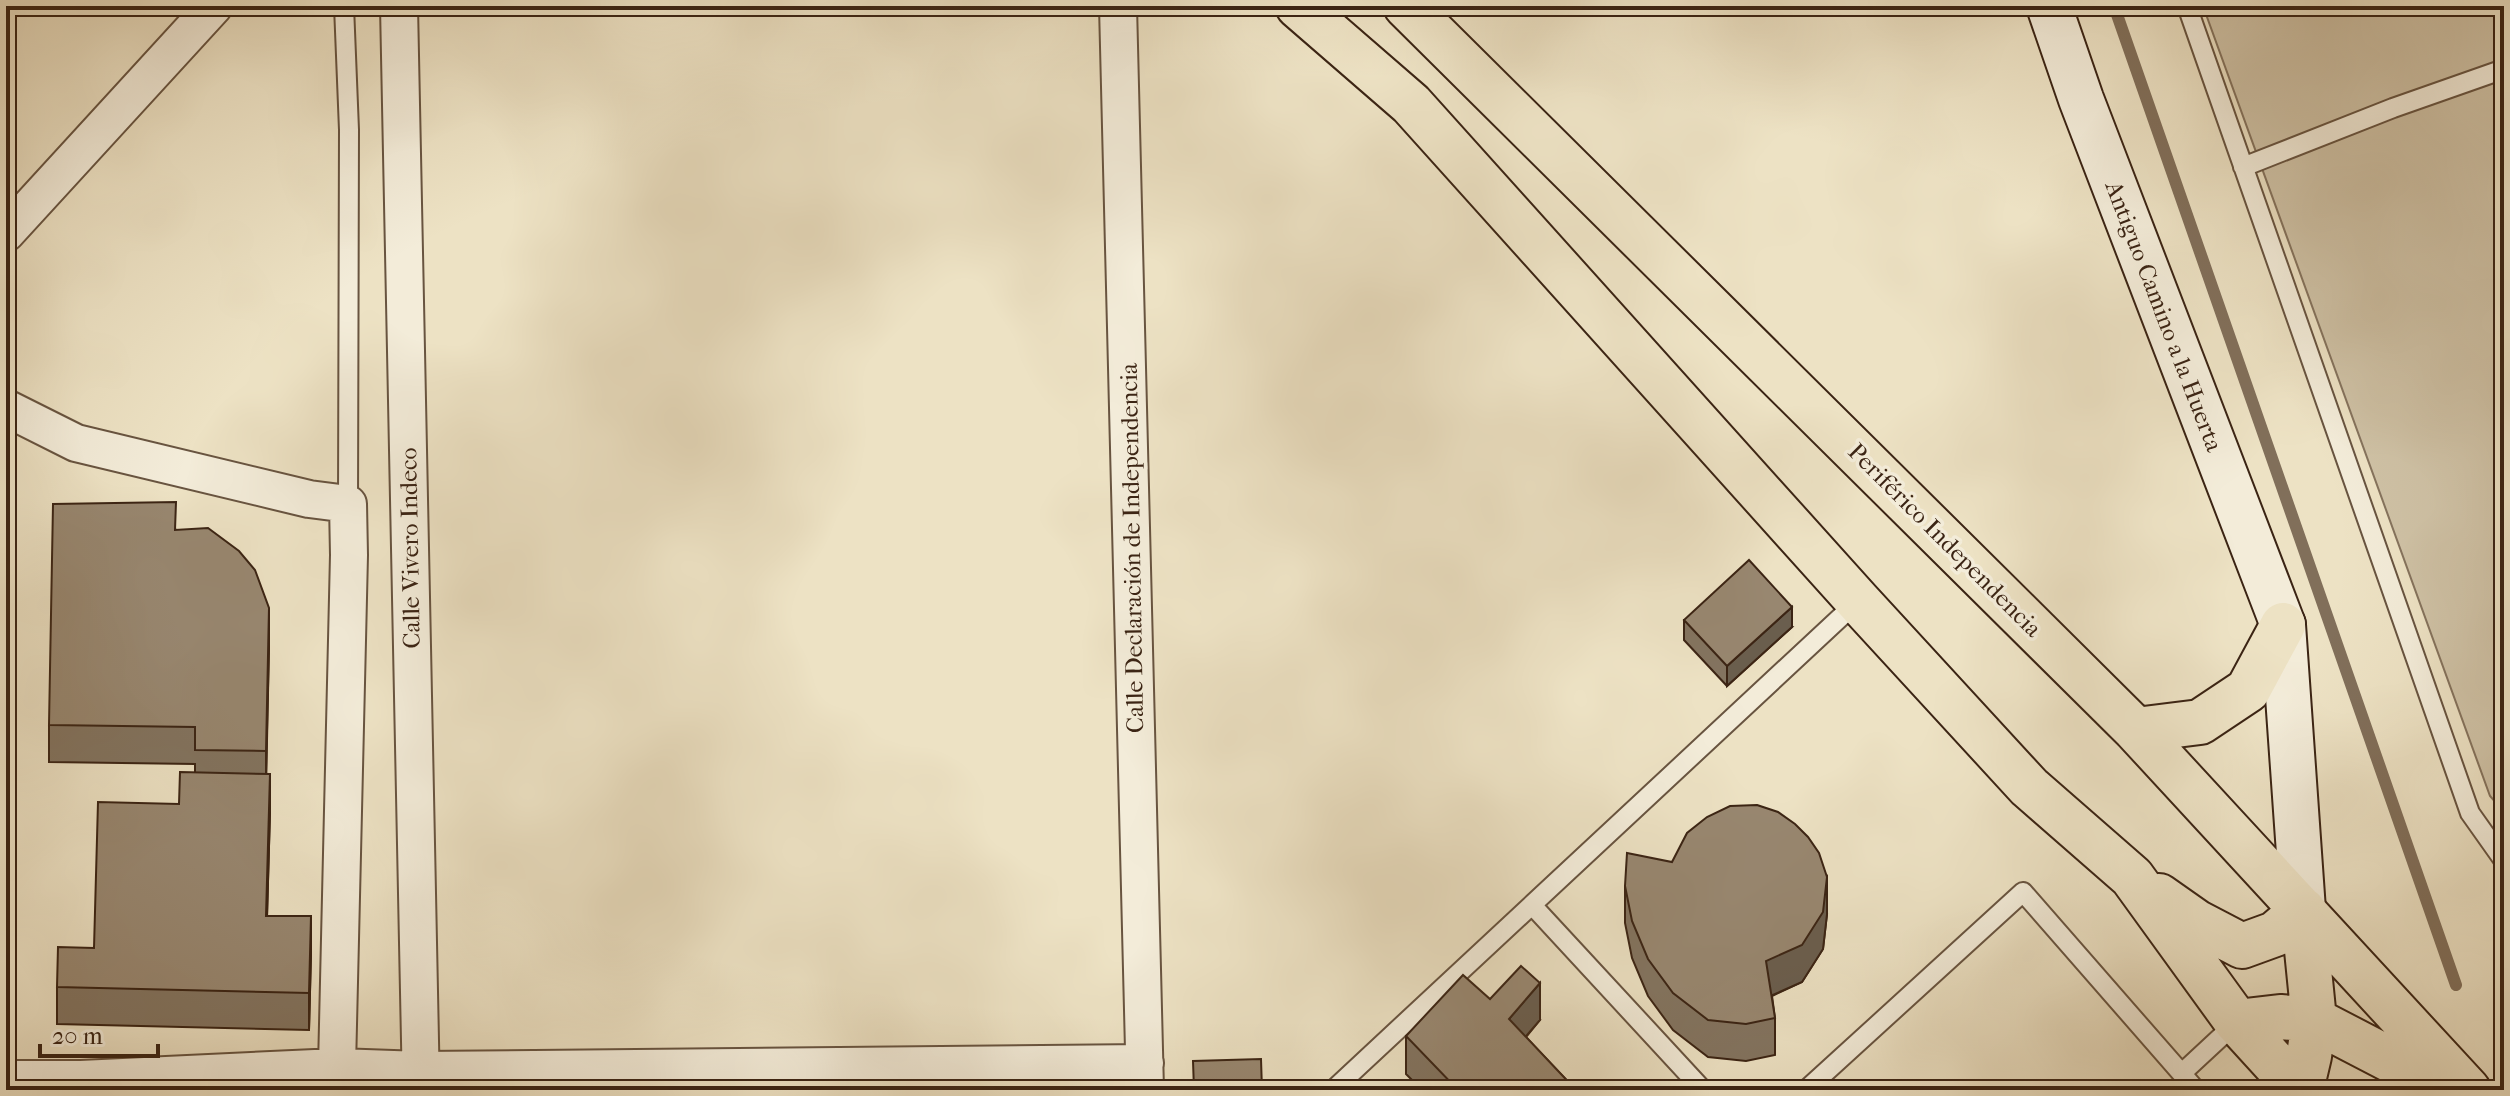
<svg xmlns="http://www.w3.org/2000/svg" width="2510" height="1096" font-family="'IM FELL French Canon',serif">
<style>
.green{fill:#cfc2a6;stroke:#85735d;stroke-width:2}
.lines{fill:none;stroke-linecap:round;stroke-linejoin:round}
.stream{stroke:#816f5a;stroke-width:12}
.lane-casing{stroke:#685440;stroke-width:22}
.street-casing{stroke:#685440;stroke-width:40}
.secondary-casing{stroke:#3b2414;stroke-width:48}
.highway-casing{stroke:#3b2414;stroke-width:48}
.lane{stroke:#f3ecd9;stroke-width:18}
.street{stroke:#f3ecd9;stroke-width:36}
.secondary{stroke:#f3ecd9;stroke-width:44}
.highway{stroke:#ede2c4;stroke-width:44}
.wall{fill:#837460;stroke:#3b2414;stroke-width:2}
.shaded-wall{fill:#6a5e4e;stroke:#3b2414;stroke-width:2}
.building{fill:#988770;stroke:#3b2414;stroke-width:2}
.labels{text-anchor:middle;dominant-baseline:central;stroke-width:7;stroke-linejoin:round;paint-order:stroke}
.street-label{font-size:24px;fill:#3b2414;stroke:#f3ecd9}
</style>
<rect width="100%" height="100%" fill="#ede2c4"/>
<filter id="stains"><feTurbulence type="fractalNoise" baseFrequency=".0025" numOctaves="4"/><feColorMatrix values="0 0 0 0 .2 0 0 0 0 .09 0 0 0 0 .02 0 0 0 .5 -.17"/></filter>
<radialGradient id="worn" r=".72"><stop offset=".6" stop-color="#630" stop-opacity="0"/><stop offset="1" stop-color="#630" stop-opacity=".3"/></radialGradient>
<path class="green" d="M2203 6H2504V812L2490 796Z"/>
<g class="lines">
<path class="stream" d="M2114 6 2456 985"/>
<g class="lane-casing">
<path id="lane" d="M344 6 349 130 348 504
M2187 6 2470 813 2504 861
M2243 167 2393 108 2504 69
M1532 905 1703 1090
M2182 1073 2237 1022
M1082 1090 1101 1063
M1333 1090 1858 601
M1806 1090 2023 892 2196 1090"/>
</g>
<g class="street-casing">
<path id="street" d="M399 6 421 1090
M1118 6 1145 1090
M6 233 214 6
M6 408 76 443 309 499 348 504 349 555 337 1067
M6 1079H81L337 1067 421 1070 1145 1063"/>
</g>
<g class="secondary-casing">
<path id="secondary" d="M2049 6 2081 99 2283 625 2303 910"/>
</g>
<g class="highway-casing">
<path id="highway" d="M1298 6 1411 104 1858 601 2029 787 2132 877 2237 1022 2299 1090
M1406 6 2136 730 2468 1090
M2136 730 2200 722 2248 690 2283 625
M2159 896 2196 922 2242 946 2275 934 2303 910
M2237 1022 2280 1017 2314 1020 2414 1072 2436 1090
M2301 1090 2309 1056 2314 1020 2303 910"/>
</g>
<use href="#lane" class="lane"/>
<use href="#street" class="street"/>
<use href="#secondary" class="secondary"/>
<use href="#highway" class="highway"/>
</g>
<path class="wall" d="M176 530 269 645 266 774 270 811 267 916 311 953 309 1030 57 1024V987L94 948 179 804 195 772V764L49 762V725Z
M1684 620 1792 627 1727 686 1684 640Z
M1625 886 1827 914 1823 949 1802 982 1772 996 1775 1018V1055L1746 1061 1708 1057 1673 1030 1648 996 1632 958 1625 923Z
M1490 999 1540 1020 1526 1037 1576 1090H1422L1406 1074V1036Z"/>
<path class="shaded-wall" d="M1792 607V627L1727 686V666Z
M269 608V645L266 788V751Z
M270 774V811L266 953V916Z
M1827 877V914L1823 949 1802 982 1766 998V961Z
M311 916V953L309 1030V993Z
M1540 983V1020L1509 1056V1019Z"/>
<path class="building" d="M176 502 175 530 208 528 239 551 255 570 269 608 266 751 195 750V727L49 725 53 504Z
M1749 560 1792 607 1727 666 1684 620Z
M180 772 270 774 266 916H311L309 993 57 987 58 947 94 948 98 802 179 804Z
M1757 805 1778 812 1795 824 1808 837 1819 853 1827 877 1823 912 1802 945 1766 961 1775 1018 1746 1024 1708 1020 1673 993 1648 959 1632 921 1625 886 1627 853 1672 862 1687 833 1707 817 1730 806Z
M1521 966 1540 983 1509 1019 1576 1090H1458L1406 1036 1463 975 1490 999Z
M1261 1059 1262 1090H1194L1193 1061Z"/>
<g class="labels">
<g class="street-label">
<text transform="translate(2164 316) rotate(69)">Antiguo Camino a la Huerta</text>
<text transform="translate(1945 540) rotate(45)">Periférico Independencia</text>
<text transform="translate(410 548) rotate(-91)">Calle Vivero Indeco</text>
<text transform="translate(1132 548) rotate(-91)">Calle Declaración de Independencia</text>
</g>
</g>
<rect width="2510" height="1096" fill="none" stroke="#ede2c4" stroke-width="32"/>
<rect x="8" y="8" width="2494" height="1080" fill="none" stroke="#3b2414" stroke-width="4"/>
<rect x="16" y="16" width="2478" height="1064" fill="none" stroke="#3b2414" stroke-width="2"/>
<path d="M40 1044v12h118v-12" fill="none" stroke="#3b2414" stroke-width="4"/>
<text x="52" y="1044" font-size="24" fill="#3b2414" stroke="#f3ecd9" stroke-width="6" paint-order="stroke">20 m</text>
<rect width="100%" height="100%" filter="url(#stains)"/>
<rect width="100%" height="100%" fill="url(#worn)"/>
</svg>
